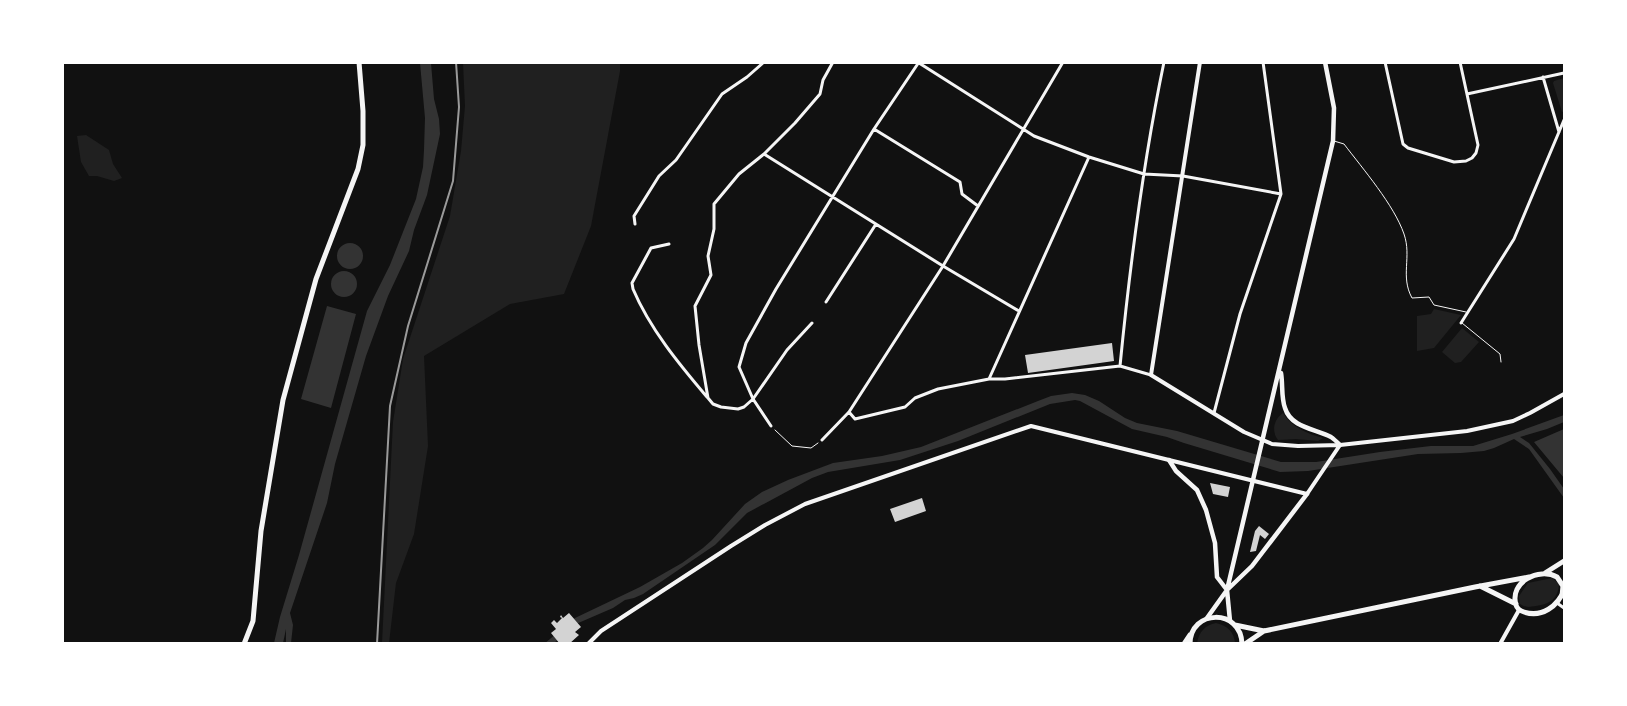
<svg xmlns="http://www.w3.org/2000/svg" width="1627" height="706" font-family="'Source Serif 4',serif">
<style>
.green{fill:#202020}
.water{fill:#333}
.building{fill:#d3d3d3}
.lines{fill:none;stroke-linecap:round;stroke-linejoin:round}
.path{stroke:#f5f5f5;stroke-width:1}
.service{stroke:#f5f5f5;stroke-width:1}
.minor{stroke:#f5f5f5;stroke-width:3}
.tertiary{stroke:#f5f5f5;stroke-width:4}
.secondary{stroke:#f5f5f5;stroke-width:4.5}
.trunk{stroke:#f5f5f5;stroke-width:5}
.rail{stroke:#9a9a9a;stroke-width:2}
</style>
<rect width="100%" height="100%" fill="#111"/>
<path class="green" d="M463 63H620V71L591 226 564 294 510 304 424 356 428 446 414 534 396 583 389 643H382L393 422 403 359 450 216 461 151 465 106Z
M1564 78V111L1562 112 1553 83 1554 81Z
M86 135 109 150 113 164 122 178 114 181 97 176H89L81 162 77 136Z
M1434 309 1461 315 1434 348 1417 351V316L1431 314Z
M1462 328 1479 342 1461 362 1455 363 1442 352Z
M1283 413C1291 427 1308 434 1323 438L1318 441 1296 439 1278 440C1271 431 1274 419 1283 413Z
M1552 578 1559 584C1558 599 1550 604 1536 606 1529 607 1526 608 1520 604L1519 596 1528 583Z
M1216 623C1228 626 1234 632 1235 643H1197C1199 632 1205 625 1216 623Z"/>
<path class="water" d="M420 63H431L434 99 439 119 440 134 427 195 414 230 409 251 388 296 366 356 335 464 327 503 290 613 293 625 291 643H286V629L283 643H274L280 617 299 555 367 311 390 265 416 199 423 167 424 150 425 118Z
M337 256a13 13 0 1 1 26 0a13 13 0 1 1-26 0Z
M331 284a13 13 0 1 1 26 0a13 13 0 1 1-26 0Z
M327 306 356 314 331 408 301 399Z
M1072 393 1085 395 1099 401 1125 418 1137 423 1177 431 1281 462H1316L1380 452 1431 446H1473L1512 434 1564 415V422L1547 429 1520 437 1529 443 1550 469 1564 489V498L1529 449 1514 439 1494 448 1484 451 1461 453 1418 454 1308 471 1280 472 1184 443 1167 437 1132 429 1080 401 1075 400 1050 404 958 441 900 460 828 472 812 478 747 513 715 545 643 594 634 598 625 600 613 608 576 624 554 643 544 644 575 618 640 587 682 563 703 548 712 540 745 504 762 492 788 480 833 463 882 456 921 447 1038 401 1051 396Z
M1564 429V478L1534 442Z"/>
<path class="building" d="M1112 343 1114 361 1028 373 1025 355Z
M1210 483 1230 487 1228 497 1213 494Z
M922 498 926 511 895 522 890 509Z
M1259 526 1269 534 1265 539 1260 535 1256 551 1250 552 1255 531Z
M569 613 581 627 575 632 579 635 569 644H560L551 633 556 629 551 623 554 620 557 623 562 618 560 617 561 615 563 618Z"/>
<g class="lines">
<path class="path" d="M775 430 792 446 811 448 818 443"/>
<path class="service" d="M1334 141 1344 144C1363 169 1394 205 1404 234 1412 257 1400 276 1412 298L1429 297 1434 305 1466 312
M1462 323 1500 354 1501 362"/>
<path class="minor" d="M1385 62 1403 144 1408 148 1454 162 1466 161 1472 158 1476 153 1478 145 1460 62
M919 63 1034 136 1089 157 1144 174 1183 176 1281 194
M1543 77 1559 132
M1467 94 1564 73
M874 129 960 182 962 194 978 206
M764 154 943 266 1019 311
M635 224 634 216 659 176 676 160 722 94 747 77 764 62
M669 244 651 248 632 283 633 289C650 329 679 364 707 397
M826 302 876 224
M812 323 787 350 753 399 744 407 738 409 721 407 713 404 708 398 699 345 695 306 711 275 708 256 714 229V204L739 174 764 154 795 123 820 94 823 80 833 62
M1461 323 1514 239 1564 120
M1120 366C1130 264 1143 163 1164 62
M989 379 1089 157
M849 412 855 419 905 407 915 398 938 389 989 379H1005L1120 366 1151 375
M1214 413 1240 314 1281 194 1263 62
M771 426 753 399 739 367 746 343 776 289 874 129 919 62
M822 440 849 412 943 266 1063 62
M1557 603 1564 608"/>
<path class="tertiary" d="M1200 62 1151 375 1244 432 1272 444 1298 446 1340 445 1467 431 1513 421 1530 413 1564 394
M588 644 601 631 731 546 765 525 805 504 1031 426 1307 494 1340 445
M1500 644 1519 610"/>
<path class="secondary" d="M1281 373C1283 384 1281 397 1285 408 1291 428 1316 429 1331 437 1334 439 1337 442 1340 445
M1169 460 1176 471 1197 490 1206 510 1215 543 1217 577 1227 590
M1207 618 1227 590 1252 566 1307 494
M1230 621 1227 590 1333 141 1334 108 1325 62"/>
<path class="trunk" d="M1545 573 1564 561
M1480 586 1516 604
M1562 596 1563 586 1557 577C1539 567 1509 582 1516 605 1517 609 1521 611 1524 612 1542 618 1558 606 1564 590
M1235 625 1264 631 1475 587 1529 577
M244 644 253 621 261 531 283 400 316 279 358 169 363 145V111L359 62
M1184 644 1190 635
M1190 644C1190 609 1241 608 1242 644
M1245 644 1264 631"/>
<path class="rail" d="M377 644 390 406 408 326 453 181 459 107 456 62"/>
</g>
<rect width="1627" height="706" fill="none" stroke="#ffffff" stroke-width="128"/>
</svg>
